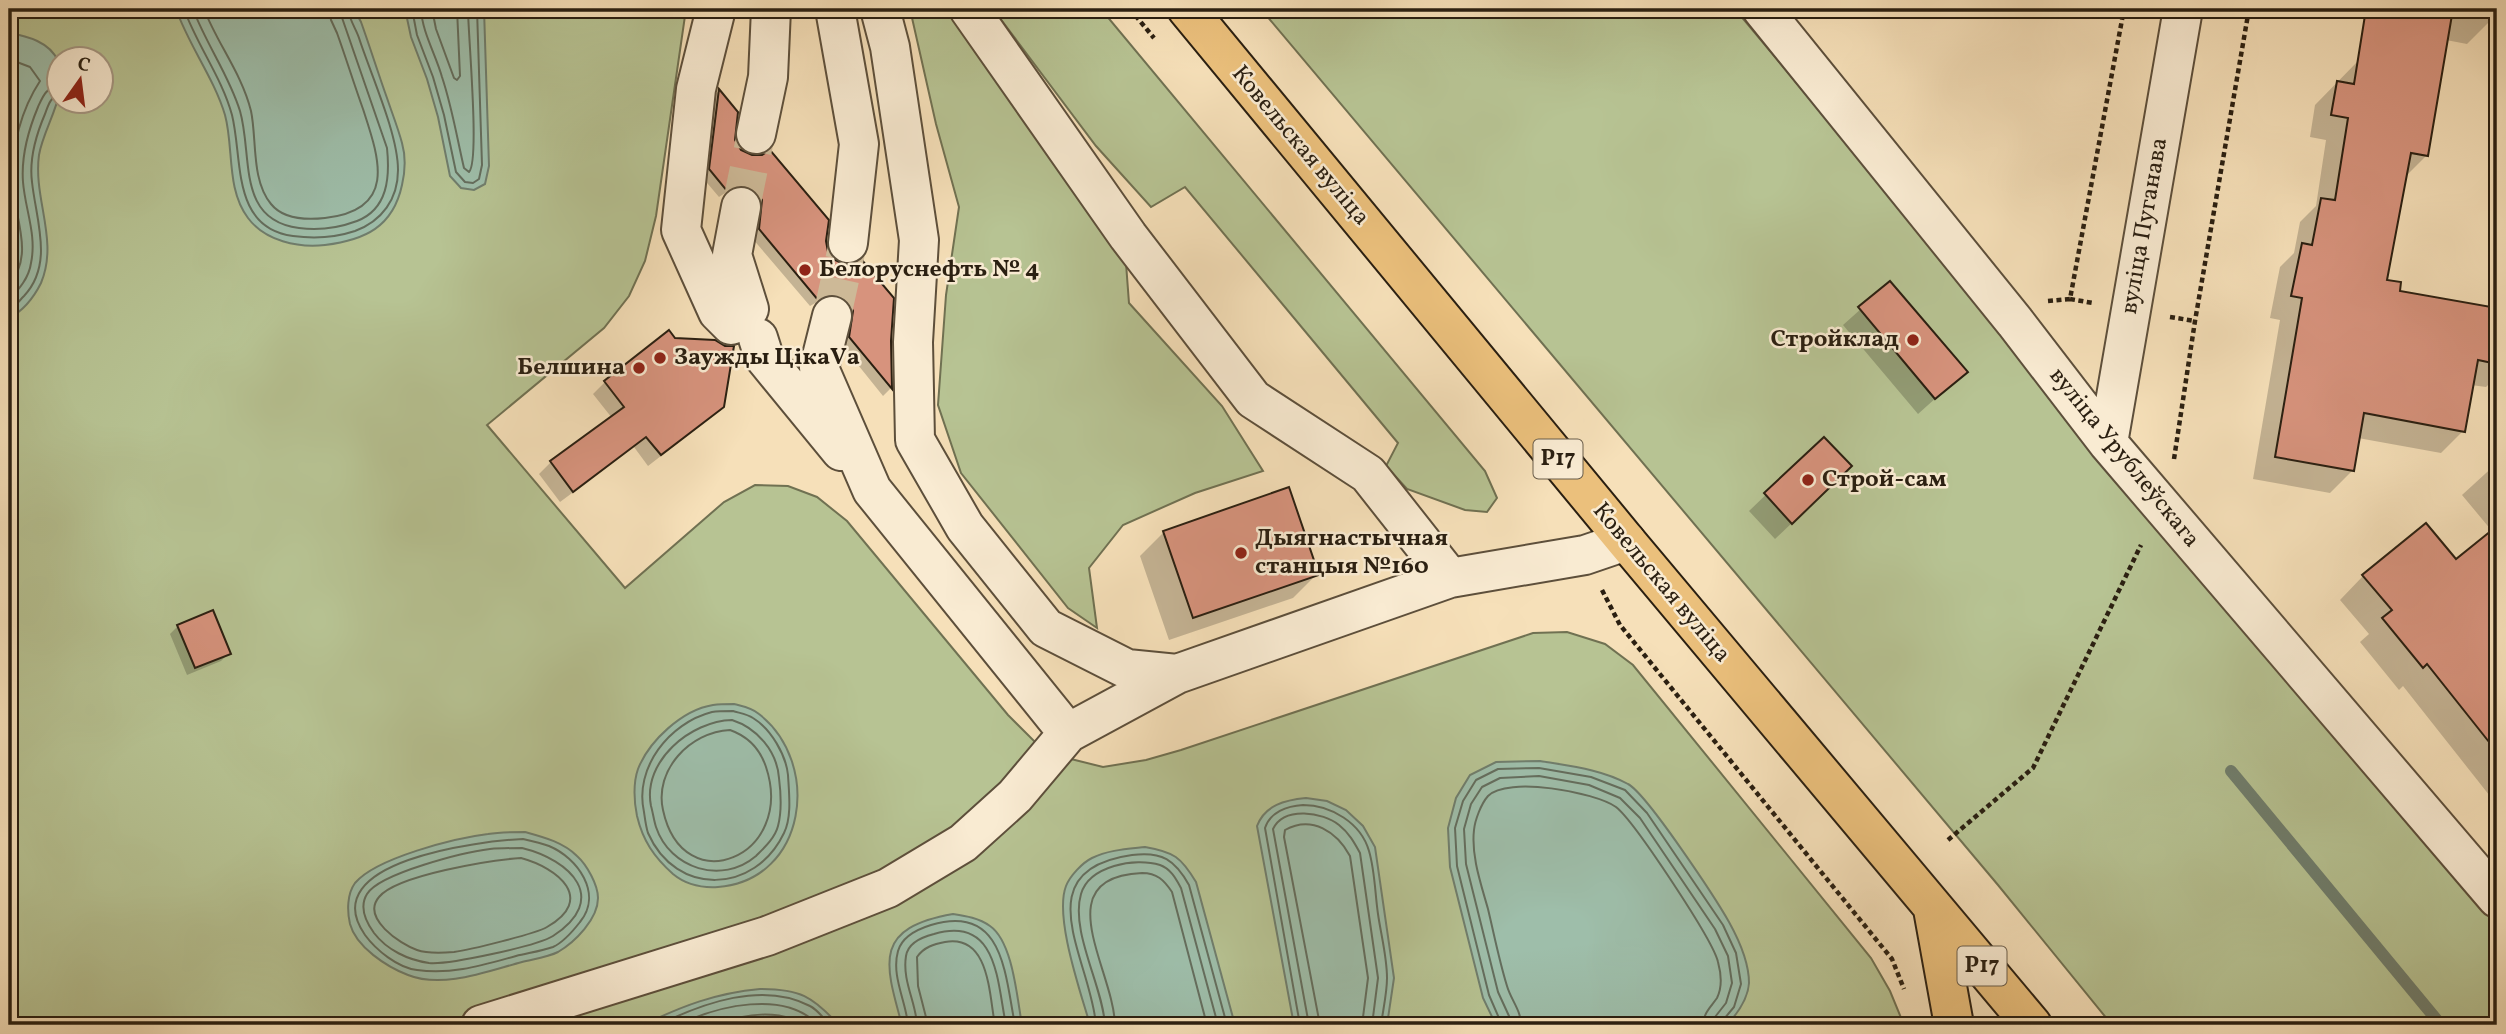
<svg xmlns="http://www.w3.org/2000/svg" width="2506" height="1034" font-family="Vollkorn,serif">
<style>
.green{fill:#b7c393;stroke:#707152;stroke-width:2;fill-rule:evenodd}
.water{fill:#9ebeaa;stroke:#707e6d;stroke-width:2}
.shadow{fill:#0003}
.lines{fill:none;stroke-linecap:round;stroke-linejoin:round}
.shore{stroke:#646e5e;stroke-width:2}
.stream{stroke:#707e6d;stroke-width:12}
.building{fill:#d7937d;stroke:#2a1f11;stroke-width:2}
.minor-tunnel{stroke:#cdb997;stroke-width:38;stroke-dasharray:38 19;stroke-linecap:butt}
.minor-casing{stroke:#5d4f3b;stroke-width:42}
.highway-casing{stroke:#2a1f11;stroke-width:42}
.path{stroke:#2a1f11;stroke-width:4.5;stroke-dasharray:5 3.5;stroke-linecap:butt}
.minor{stroke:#f9ebd2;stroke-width:38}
.highway{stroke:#ebc07c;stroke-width:38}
.poi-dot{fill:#8f2418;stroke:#f9ebd2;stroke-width:2.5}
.labels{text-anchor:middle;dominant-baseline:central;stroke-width:5;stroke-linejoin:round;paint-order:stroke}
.shield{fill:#f9ebd2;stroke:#685c4b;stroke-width:2}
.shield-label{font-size:23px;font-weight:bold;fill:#2a1f11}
.street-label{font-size:24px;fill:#2a1f11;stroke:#f9ebd2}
.poi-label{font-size:24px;font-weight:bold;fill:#2a1f11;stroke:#f9ebd2;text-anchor:start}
</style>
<rect width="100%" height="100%" fill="#f6e0b9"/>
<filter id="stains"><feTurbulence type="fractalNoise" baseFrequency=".00286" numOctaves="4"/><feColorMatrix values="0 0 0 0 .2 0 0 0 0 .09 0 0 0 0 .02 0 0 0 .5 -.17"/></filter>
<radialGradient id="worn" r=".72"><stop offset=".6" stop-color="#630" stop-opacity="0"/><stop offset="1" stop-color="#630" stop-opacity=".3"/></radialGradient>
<path class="green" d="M9 9H686L656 216 645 261 629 296 604 328 487 425 625 588 724 502 755 485 788 486 817 497 847 521 1008 715 1036 743 1067 758 1103 767 1146 760 1181 750 1533 633 1567 632 1605 644 1633 665 1871 958 1890 991 1904 1025H9ZM60 60H102V102H60Z
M910 9H946L1125 250 1129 303 1222 406 1263 471 1195 493 1123 525 1089 568 1097 628 1068 608 961 473 938 405 946 295 959 207 936 124Z
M993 9H1101L1485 471 1497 498 1487 512 1465 510 1407 489 1386 466 1398 443 1185 187 1151 207 1096 146Z
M1261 9H1735L2497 924V1025H2112L1998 885Z"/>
<path class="water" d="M176 9H354L361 22C370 47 378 73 387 98 392 113 398 128 402 143 406 157 405 172 402 185 393 227 365 240 325 245 298 248 265 241 248 218 226 189 234 148 225 115 214 78 189 46 176 9Z
M405 9H484L489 166 485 184 474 190 461 188 450 176 438 117 427 79 411 37Z
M9 33C27 36 50 42 58 61 70 93 44 125 39 155 33 199 59 240 41 283 34 297 23 311 9 318Z
M734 704C742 706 752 708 759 714 822 763 807 880 718 887 702 888 685 884 673 874 654 857 643 841 637 816 634 802 633 783 638 769 649 741 682 710 713 705 720 704 727 704 734 704Z
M1540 761C1569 766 1601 769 1628 784 1647 794 1716 899 1729 922 1739 940 1749 963 1749 983 1748 1000 1737 1014 1727 1025H1496L1483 998 1450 867 1448 828 1456 798 1470 775 1496 762Z
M1306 798 1327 801 1346 810 1363 826 1375 847 1394 978 1387 1025H1294L1257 826C1265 805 1285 800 1306 798Z
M525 832C543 837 563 842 577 856 587 865 598 885 598 898 598 919 575 942 558 952 548 957 534 959 522 962 488 971 443 989 408 975 387 967 356 947 350 924 347 911 347 894 355 883 376 858 455 838 488 834 500 832 513 832 525 832Z
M1145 847C1174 852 1181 857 1196 882L1235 1025H1090C1081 993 1054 917 1066 886 1070 876 1082 863 1092 858 1108 850 1127 849 1145 847Z
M953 914C966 916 979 918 990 926 1013 942 1017 998 1022 1025H902C884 961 874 928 953 914Z
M760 989C800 989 812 996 839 1025H643C682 1006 716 993 760 989Z"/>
<path class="shadow" d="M2383 9H2492L2489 22 2467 44 2446 40 2426 156 2405 177 2385 281 2398 293 2497 310V376L2486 387 2471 385 2463 431 2441 453 2358 438 2353 470 2330 493 2253 479 2280 320 2270 318 2280 267 2294 253 2300 222 2316 206 2326 140 2310 137 2315 105 2359 60 2373 63Z
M719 91 736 113 733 141 740 151 825 241 827 253 889 341 890 389 883 396 842 345 828 302H817L810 306 752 238 736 193H725L719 197 702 177 711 98Z
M2497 188V232L2490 230Z
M1890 283 1965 372 1918 414 1843 325Z
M669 333 722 406 710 418 648 466 634 447 560 502 539 474 551 462 612 418 593 394 605 382Z
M1824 439 1834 483 1775 539 1749 511Z
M2497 463V537L2462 495Z
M1164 532 1317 574 1293 598 1169 640 1140 556Z
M2464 555 2497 596V805L2403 686 2399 690 2360 642 2369 634 2340 600 2363 576 2456 561Z
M178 626 229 653 221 661 187 675 170 634Z"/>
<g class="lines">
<path class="shore" d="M184 9C197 45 222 78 232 115 243 159 231 228 293 236 315 239 334 238 355 231 382 221 398 199 398 170 398 134 371 75 359 38 356 29 349 19 348 9
M193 9C206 44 229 75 240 111 253 156 236 220 299 228 320 231 338 228 357 221 388 209 390 177 387 148L339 9
M204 9C217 43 242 74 251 111 257 139 251 180 271 204 283 219 307 220 325 218 398 210 379 158 363 109 354 84 346 58 337 33L331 20 329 9
M412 9 417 35 433 77 444 115 456 172 465 182 473 183 479 179 482 165 477 9
M421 9C422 32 436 55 442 77 452 107 457 138 464 168L469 172C480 161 468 34 468 9
M432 9 436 29 454 78 457 80 460 76 457 9
M9 59 30 67 40 81C21 110 12 146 12 180 13 214 36 255 9 284
M9 300C19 289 29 278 31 263 37 235 25 209 23 182 21 156 28 131 38 107 43 96 46 87 60 86
M9 310C15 307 19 301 24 296 54 264 36 220 32 182 29 159 36 135 45 114 48 106 50 97 60 94
M733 711C739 713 747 714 753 718 771 729 786 755 788 775 789 793 792 817 784 833 755 894 676 897 648 833 646 827 645 819 644 812 634 768 669 723 712 712 718 711 726 711 733 711Z
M732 720C757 728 777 751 779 778 781 794 782 811 778 826 775 838 764 848 756 856 722 885 670 869 656 827 654 821 653 813 651 806 642 761 691 721 732 720Z
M730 730C747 736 760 749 766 767 796 857 683 903 663 810 654 770 690 732 730 730Z
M523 839C532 841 541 843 549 846 578 858 603 894 580 922 573 931 564 942 553 947 542 951 528 953 516 956 483 965 452 975 417 970 398 968 376 950 365 935 313 861 480 841 523 839Z
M522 848C571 860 610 899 553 936 537 946 448 965 429 963 408 960 387 950 374 933 366 922 359 907 367 894 380 873 465 852 490 849 501 848 512 848 522 848Z
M521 858C558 868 596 899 547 927 535 934 469 950 454 952 442 953 428 954 417 950 400 944 361 918 379 897 397 875 491 860 521 858Z
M658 1025C703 1003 763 981 810 1006 818 1010 824 1019 830 1025
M678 1025C717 1006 785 989 818 1025
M710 1025C739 1016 776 1007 804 1025
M908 1025C906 1001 891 976 898 951 902 937 918 929 931 925 1004 903 1005 975 1015 1025
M917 1025C916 1002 902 981 906 956 908 943 922 937 934 934 998 915 997 982 1006 1025
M928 1025 918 986 917 957C924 947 934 944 945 942 990 934 989 995 995 1025
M1096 1025C1091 960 1023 870 1132 855 1162 851 1175 860 1189 885L1227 1025
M1105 1025C1103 987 1070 931 1081 894 1089 866 1135 857 1160 865 1171 869 1176 879 1181 888L1218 1025
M1115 1025C1114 970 1045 877 1142 873 1157 873 1164 880 1172 892L1207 1025
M1300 1025 1265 828C1270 812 1287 806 1303 805 1331 805 1361 823 1369 851 1375 871 1375 894 1378 914 1381 935 1387 957 1387 978 1387 993 1383 1010 1381 1025
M1309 1025 1273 829C1284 806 1323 812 1339 825 1349 833 1354 842 1360 853L1378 978 1372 1025
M1320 1025 1284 837 1285 830C1312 815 1337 832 1350 856L1368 978 1362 1025
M1502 1025 1489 995 1457 866 1455 828 1463 801 1476 780 1498 769 1539 768 1591 777 1625 790 1647 813 1723 925 1736 953 1741 984 1734 1007 1724 1019 1722 1025
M1511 1025 1509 1016 1498 992 1466 864 1464 829 1471 804 1482 787 1500 778 1539 776 1589 785 1620 798 1640 818 1715 929 1728 956 1732 983 1726 1003 1715 1017 1714 1025
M1521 1025C1521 1010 1511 1000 1507 986 1499 960 1494 934 1488 909 1481 884 1471 856 1474 830 1475 820 1481 804 1488 796 1507 776 1595 792 1616 807 1634 821 1713 940 1718 962 1721 973 1723 986 1717 998 1710 1008 1704 1012 1703 1025"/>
<path class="stream" d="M2231 771 2441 1025"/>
</g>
<path class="building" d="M2366 9H2453L2428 156 2411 153 2387 280 2401 282 2400 291 2497 308V364L2478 360 2465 432 2364 413 2354 471 2275 457 2302 298 2291 296 2302 243 2312 245 2321 198 2335 200 2348 118 2331 115 2337 81 2354 84Z
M719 89 738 112 735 140 741 150 752 155H762L770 150 829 220 826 241 828 252 835 260 846 265 856 263 861 259 894 298 891 341 892 389 849 337 853 311 848 301 837 295H827L818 300 759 229 762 200 756 191 744 185 734 186 727 191 709 169Z
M1890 281 1968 372 1935 399 1858 307Z
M669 330 675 338 715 340 725 346H734L724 407 661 455 646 437 573 492 550 461 624 407 604 381Z
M1824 437 1852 466 1792 524 1764 493Z
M1289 487 1319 575 1193 618 1163 531Z
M2426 523 2456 559 2497 526V752L2427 664 2423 668 2382 618 2392 610 2362 575Z
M213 610 231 654 195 668 177 625Z"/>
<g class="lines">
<path class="minor-tunnel" d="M741 207 756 134
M832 316 848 243"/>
<g class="minor-casing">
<path id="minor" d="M716 9 696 89 681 230 718 312 731 325
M835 9 859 144 848 243
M880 9 890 47 919 240 913 342 915 440 965 527 1046 628 1127 669 1177 674
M969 9 1128 236 1253 399 1368 474 1450 578
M1762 9 2015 322 2108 443 2497 898
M756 134 768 77 771 9
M741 207 732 255 749 309
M832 316 819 368 872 490 1068 733
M758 338 764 357 841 451
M2108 443 2183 9
M481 1025 767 936 888 888 963 843 1015 796 1068 733 1177 674 1450 578 1585 555 1626 541"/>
</g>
<g class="highway-casing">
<path id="highway" d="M1187 9 1626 541 2032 1025
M1933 909 1954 1025"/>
</g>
<path class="path" d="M1130 9 1154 38
M2070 299 2093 303
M2048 301 2070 299 2124 9
M2170 317 2195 321
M2174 459 2195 321 2249 9
M1602 590 1620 625 1892 959 1904 989
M1948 840 2033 768 2141 545"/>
<use href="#minor" class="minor"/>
<use href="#highway" class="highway"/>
</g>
<g class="poi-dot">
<circle cx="805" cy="270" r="7"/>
<circle cx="1913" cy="340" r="7"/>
<circle cx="660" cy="358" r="7"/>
<circle cx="639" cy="368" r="7"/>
<circle cx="1808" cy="480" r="7"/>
<circle cx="1241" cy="553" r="7"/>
</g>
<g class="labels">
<g class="shield">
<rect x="1533.5" y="439.5" width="49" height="39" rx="5"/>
<rect x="1957.5" y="946.5" width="49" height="39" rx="5"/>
</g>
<g class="shield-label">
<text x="1558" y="459">Р17</text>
<text x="1982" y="966">Р17</text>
</g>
<g class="street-label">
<text transform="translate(1300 146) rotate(50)">Ковельская вуліца</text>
<text transform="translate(2145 226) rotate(-80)">вуліца Пуганава</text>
<text transform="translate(2124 458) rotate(51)">вуліца Урублеўскага</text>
<text transform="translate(1661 583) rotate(50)">Ковельская вуліца</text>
</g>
<g class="poi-label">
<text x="819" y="270">Белоруснефть № 4</text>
<text x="1899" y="340" text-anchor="end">Стройклад</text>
<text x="674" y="358">Заужды ЦікаVа</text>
<text x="625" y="368" text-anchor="end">Белшина</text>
<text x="1822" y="480">Строй-сам</text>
<text x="1255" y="539">Дыягнастычная<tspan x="1255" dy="28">станцыя №160</tspan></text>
</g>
</g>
<rect width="2506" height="1034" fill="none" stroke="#f6e0b9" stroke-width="35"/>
<rect x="10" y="10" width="2485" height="1013" fill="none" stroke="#2a1f11" stroke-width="3.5"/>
<rect x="18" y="18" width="2471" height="999" fill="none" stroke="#2a1f11" stroke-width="2"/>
<g transform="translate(80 80) rotate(14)"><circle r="33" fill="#f9ebd2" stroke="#a69985" stroke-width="2"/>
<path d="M0-5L12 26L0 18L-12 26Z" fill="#8f2418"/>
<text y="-10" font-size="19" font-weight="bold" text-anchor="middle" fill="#2a1f11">С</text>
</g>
<rect width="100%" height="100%" filter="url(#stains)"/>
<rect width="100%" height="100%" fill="url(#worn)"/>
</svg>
